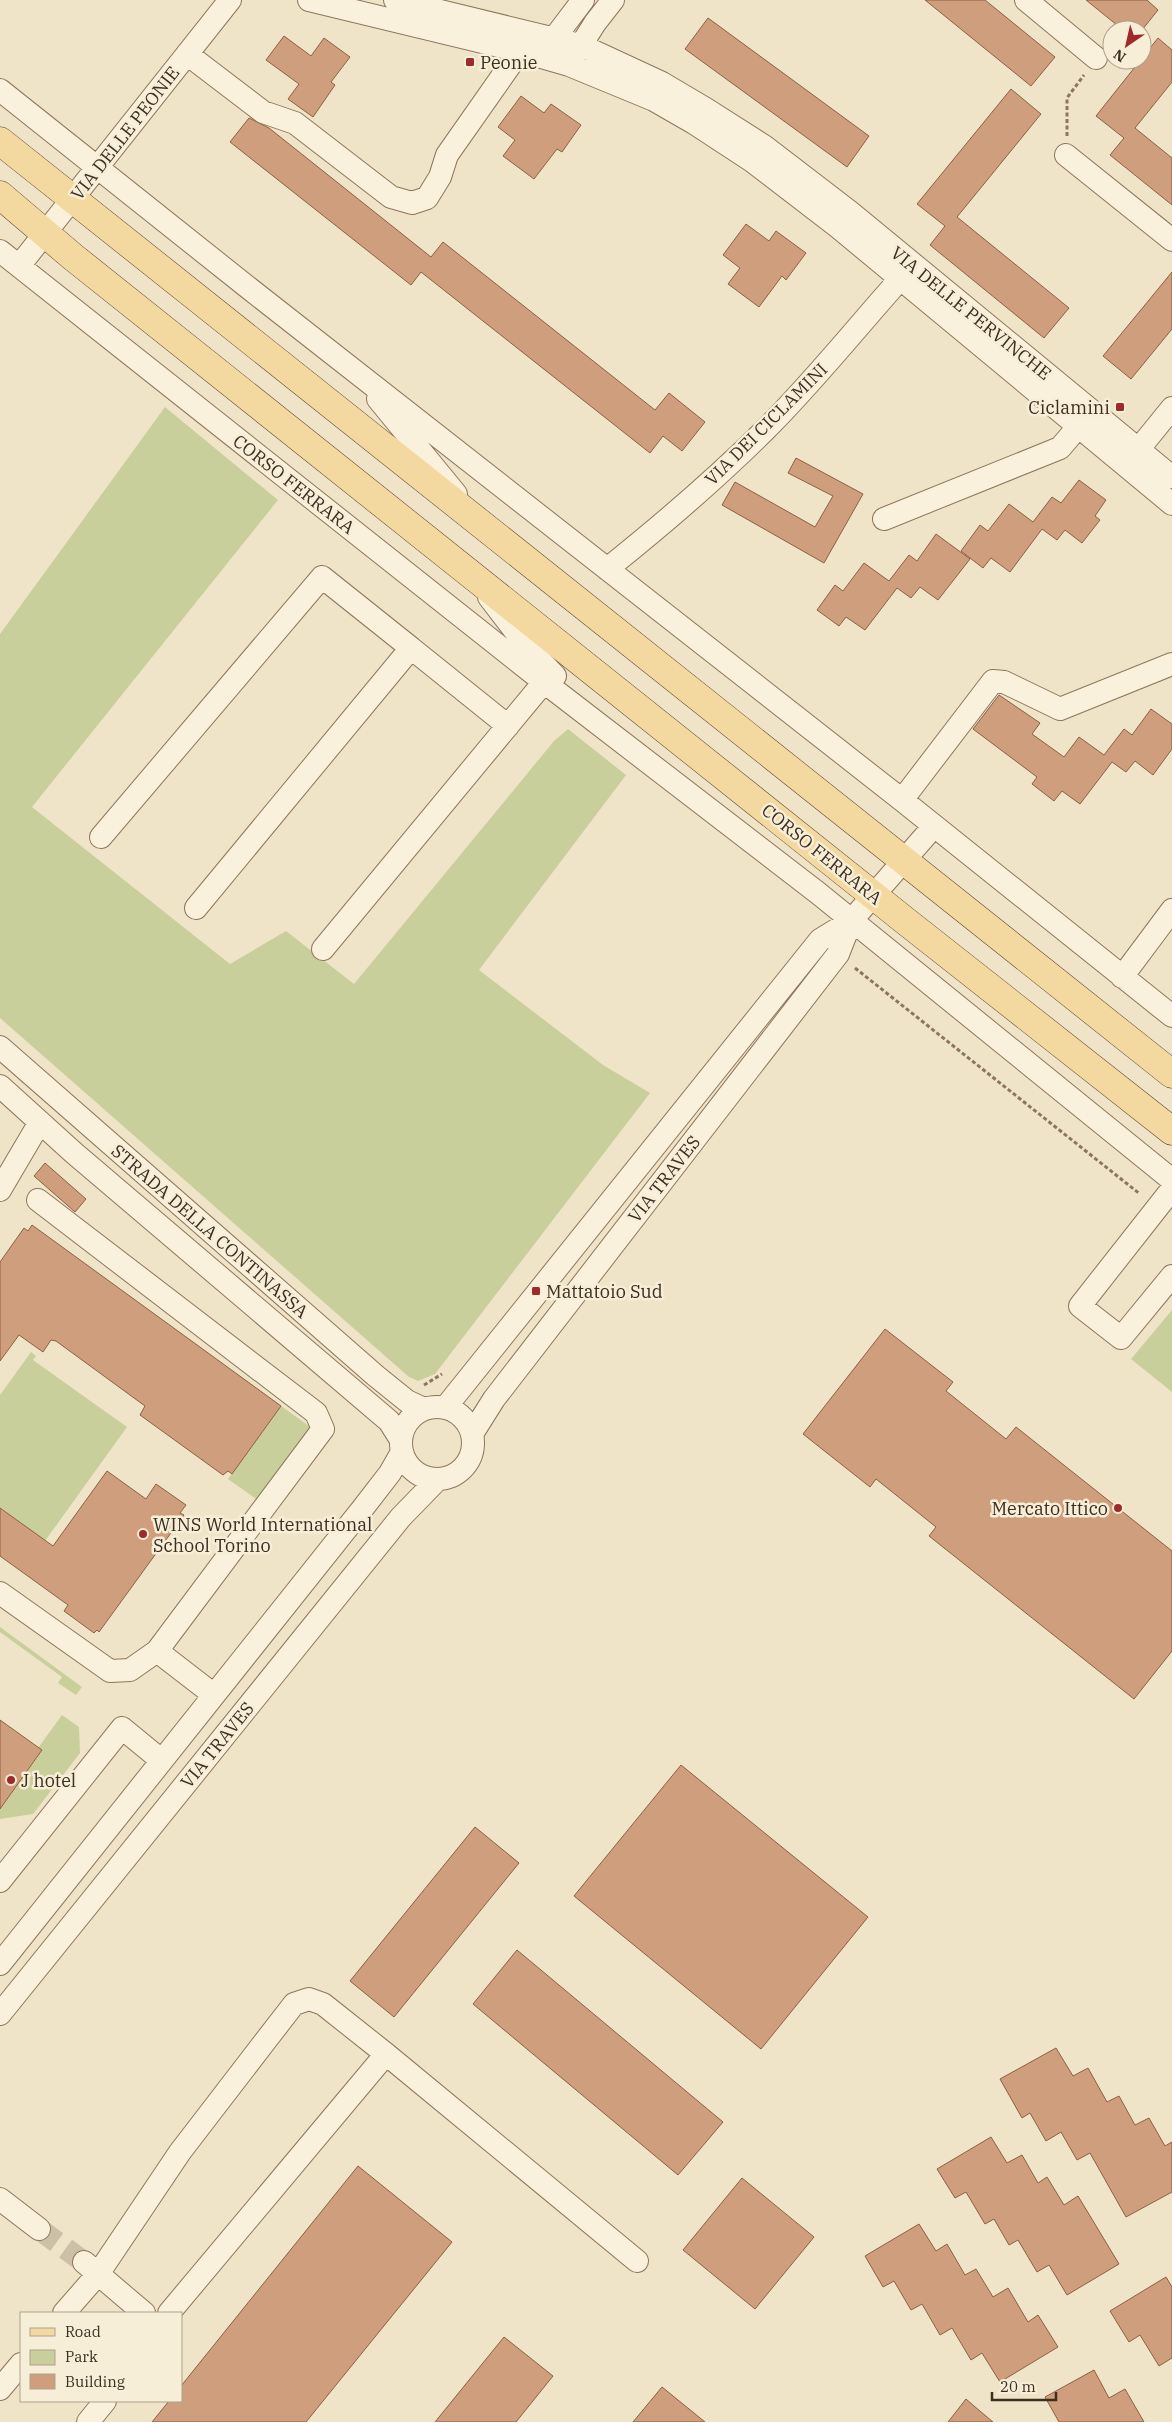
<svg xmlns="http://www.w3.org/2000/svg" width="1172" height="2422" font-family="'IBM Plex Serif',serif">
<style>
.green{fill:#c9cf9b}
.building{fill:#cf9f7d;stroke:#8d5f41}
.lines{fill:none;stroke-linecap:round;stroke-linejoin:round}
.minor-tunnel{stroke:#ccc0a6;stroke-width:22;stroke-dasharray:22 11;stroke-linecap:butt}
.minor-casing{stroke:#8d765c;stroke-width:24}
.major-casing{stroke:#5b4430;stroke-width:29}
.path{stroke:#8d765c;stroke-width:3;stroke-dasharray:4 2.5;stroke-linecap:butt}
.minor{stroke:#faf1dc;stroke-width:22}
.major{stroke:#f3d9a0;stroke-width:28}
.poi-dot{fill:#9e2a2b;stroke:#f7eed8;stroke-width:2}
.labels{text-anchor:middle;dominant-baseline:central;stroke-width:5;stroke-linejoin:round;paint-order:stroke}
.poi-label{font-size:18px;fill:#3d2e20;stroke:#f7eed8;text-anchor:start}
.street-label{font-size:18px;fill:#3d2e20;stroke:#f7eed8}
</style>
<rect width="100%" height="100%" fill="#f0e4c8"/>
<path class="green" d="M165 407 278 500 32 807 230 964 286 931 354 984 554 741 568 729 626 775 479 970 603 1065 650 1093 435 1374 418 1381 409 1377 0 1018V634Z
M1172 1310V1392L1131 1359Z
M31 1352 36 1356 33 1360 127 1427 45 1541 0 1508V1395Z
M281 1406 309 1426 313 1433 259 1501 228 1479Z
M0 1627 82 1687 76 1695 58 1683 62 1677 0 1632Z
M62 1715 79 1727 80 1753 33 1814 0 1819V1809L42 1751 38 1748Z"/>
<path class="building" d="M925 0H985L1055 57 1031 86Z
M1086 0H1147L1158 10 1142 30H1123Z
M708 18 869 136 847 167 685 49Z
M284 36 311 56 324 38 350 57 331 82 335 85 313 117 288 99 299 84 266 60Z
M1158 38 1172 50V82L1135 128 1172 158V205L1110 155 1124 138 1096 116Z
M1011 89 1041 114 957 217 1069 308 1044 338 930 245 945 226 917 204Z
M521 96 544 113 551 104 581 125 562 152 557 149 534 179 503 156 515 140 498 127Z
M249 118 269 128 431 257 443 242 655 410 669 393 705 422 682 451 663 436 650 453 421 272 411 285 230 142Z
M746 224 769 241 776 231 806 253 786 280 782 276 759 307 728 284 740 268 723 255Z
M1172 272V329L1131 379 1103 356Z
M796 458 863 494 824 563 722 505 735 482 815 527 833 496 788 473Z
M1079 480 1106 500 1095 516 1100 520 1082 543 1065 530 1057 540 1042 529 1010 572 991 558 983 568 961 551 980 525 988 531 1009 504 1033 522 1052 497 1061 503Z
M936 534 970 559 938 600 920 587 911 598 897 588 865 630 846 617 839 626 817 610 835 585 843 591 864 563 889 581 909 555 917 561Z
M999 695 1040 723 1032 734 1064 757 1079 737 1104 755 1124 729 1132 735 1151 709 1172 724V749L1153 775 1135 761 1126 772 1112 762 1080 804 1062 791 1054 801 1032 784 1037 777 973 729Z
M45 1163 86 1199 75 1212 34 1176Z
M32 1225 281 1406 232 1474 228 1471 223 1475 140 1415 145 1406 56 1341 51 1340 43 1352 19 1335 0 1361V1262L24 1228 28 1231Z
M885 1329 953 1382 946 1391 1006 1439 1016 1427 1172 1551V1651L1134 1699 929 1536 936 1527 876 1479 870 1487 803 1434Z
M107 1471 146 1499 156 1484 186 1505 180 1513 184 1515 99 1632 97 1630 94 1633 64 1611 68 1605 0 1556V1508L53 1546Z
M0 1720 42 1750 0 1809Z
M681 1765 868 1917 761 2049 574 1896Z
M475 1827 519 1863 394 2017 350 1981Z
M517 1950 723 2122 678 2175 473 2004Z
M1056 2048 1073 2076 1088 2068 1107 2102 1119 2096 1135 2125 1149 2118 1165 2146 1172 2142V2192L1126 2217 1090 2153 1077 2160 1061 2132 1046 2141 1030 2113 1022 2118 1000 2079Z
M991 2137 1007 2163 1022 2155 1038 2183 1047 2177 1064 2205 1078 2196 1119 2264 1067 2295 1049 2265 1037 2272 1018 2240 1009 2245 994 2219 985 2224 966 2192 955 2198 937 2169Z
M358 2166 452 2242 306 2422H152L169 2401H181V2386Z
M742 2178 814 2237 755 2309 683 2250Z
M919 2224 936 2251 947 2244 965 2275 976 2269 993 2297 1008 2288 1028 2322 1038 2315 1058 2347 1000 2382 982 2353 971 2360 952 2328 940 2335 922 2304 911 2310 894 2281 883 2287 865 2256Z
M1166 2277 1172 2287V2358L1159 2366 1140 2335 1129 2342 1110 2311Z
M504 2337 553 2376 516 2422H435Z
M1094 2370 1109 2398 1125 2389 1144 2422H1059L1045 2397Z
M662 2387 705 2422H633Z
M966 2399 974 2406 993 2422H948Z"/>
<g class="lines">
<path class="minor-tunnel" d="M39 2229 84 2262"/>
<g class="minor-casing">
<path id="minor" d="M309 0 520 51 569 65 654 100 694 123 752 161 838 227 1172 504
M395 0 580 45 662 83 706 109 764 146 850 212 1172 477
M1026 0 1096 58
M546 49 583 0
M187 54 263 112 295 123 391 197 412 203 427 198 440 177 447 155 520 51
M573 58 595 23 613 0
M0 90 250 289 902 800 1172 1016
M1066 155 1172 240
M0 251 544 682 818 893 1172 1180
M19 266 230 0
M378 399 456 494
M1129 461 1172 408
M884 519 1060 448 1078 427
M607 569C662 525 717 478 767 428 817 378 861 322 909 269
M489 597 525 644 555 676
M902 800 993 681 1004 682 1060 709 1172 664
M101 837 322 577 411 648
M196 908 411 648 508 726
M323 949 544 682
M1122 977 1172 910
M0 1047 376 1376 407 1401 424 1409
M0 1086 74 1153 389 1421 401 1440
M1172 1189 1080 1306 1121 1338 1172 1276
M0 1190 40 1122
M38 1200 316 1413 323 1429 157 1651
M401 1443a36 36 0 1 1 72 0a36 36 0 1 1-72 0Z
M445 1408 820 940 851 921
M472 1434 494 1399 838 954 851 921 934 826
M0 1593 110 1671 130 1670 157 1651 214 1695
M0 1881 122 1728 161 1760
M0 1964 363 1508 390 1473 402 1452
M0 2014 401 1517 437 1480
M0 2199 39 2229
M84 2262 144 2313
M64 2313 98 2274 180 2152 263 2044 294 2004 309 1999 323 2004 386 2054 637 2261
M169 2313 386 2054
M0 2389 21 2364
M88 2422 105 2401"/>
</g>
<g class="major-casing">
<path id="major" d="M0 141 1172 1074
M0 195 73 257 908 923 1172 1131"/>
</g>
<path class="path" d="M1067 136V98L1084 75
M855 968 1140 1194
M424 1385 442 1374"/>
<use href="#minor" class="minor"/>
<use href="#major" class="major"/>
</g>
<g class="poi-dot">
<rect x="465" y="57" width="10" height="10" rx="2.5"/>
<rect x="1115" y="402" width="10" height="10" rx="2.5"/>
<rect x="531" y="1286" width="10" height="10" rx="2.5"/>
<circle cx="1118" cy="1508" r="5"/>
<circle cx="143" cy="1534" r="5"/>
<circle cx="11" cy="1780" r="5"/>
</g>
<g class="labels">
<g class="poi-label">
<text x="480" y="62">Peonie</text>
<text x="1110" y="407" text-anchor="end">Ciclamini</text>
<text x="546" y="1291">Mattatoio Sud</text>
<text x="1108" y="1508" text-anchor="end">Mercato Ittico</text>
<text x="153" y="1524">WINS World International<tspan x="153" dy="21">School Torino</tspan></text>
<text x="21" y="1780">J hotel</text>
</g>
<g class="street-label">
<text transform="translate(125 133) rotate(-52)">VIA DELLE PEONIE</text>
<text transform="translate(971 313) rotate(39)">VIA DELLE PERVINCHE</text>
<text transform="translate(766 424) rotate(-45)">VIA DEI CICLAMINI</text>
<text transform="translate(294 484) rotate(38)">CORSO FERRARA</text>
<text transform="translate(822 854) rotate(39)">CORSO FERRARA</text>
<text transform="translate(664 1179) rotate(-52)">VIA TRAVES</text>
<text transform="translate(210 1231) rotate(41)">STRADA DELLA CONTINASSA</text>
<text transform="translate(217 1745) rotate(-51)">VIA TRAVES</text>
</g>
</g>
<rect x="20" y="2312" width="162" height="90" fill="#f7eed8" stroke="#ada18e"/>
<rect x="30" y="2328" width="25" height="8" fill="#f3d9a0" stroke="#ada18e"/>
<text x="65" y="2337" font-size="15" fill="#3d2e20">Road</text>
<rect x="30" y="2350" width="25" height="15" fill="#c9cf9b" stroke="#ada18e"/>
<text x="65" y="2362" font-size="15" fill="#3d2e20">Park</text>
<rect x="30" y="2374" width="25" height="15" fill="#cf9f7d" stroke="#ada18e"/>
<text x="65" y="2387" font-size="15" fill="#3d2e20">Building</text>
<g transform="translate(1127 45) rotate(214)"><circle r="24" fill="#f7eed8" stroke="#ada18e"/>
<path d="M0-4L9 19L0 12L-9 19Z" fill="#9e2a2b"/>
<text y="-8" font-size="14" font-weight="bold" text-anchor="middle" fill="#3d2e20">N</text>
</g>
<path d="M992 2392v8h64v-8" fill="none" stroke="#3d2e20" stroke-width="2.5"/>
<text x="1000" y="2392" font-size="15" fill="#3d2e20" stroke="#f7eed8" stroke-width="4" paint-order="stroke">20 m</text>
</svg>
